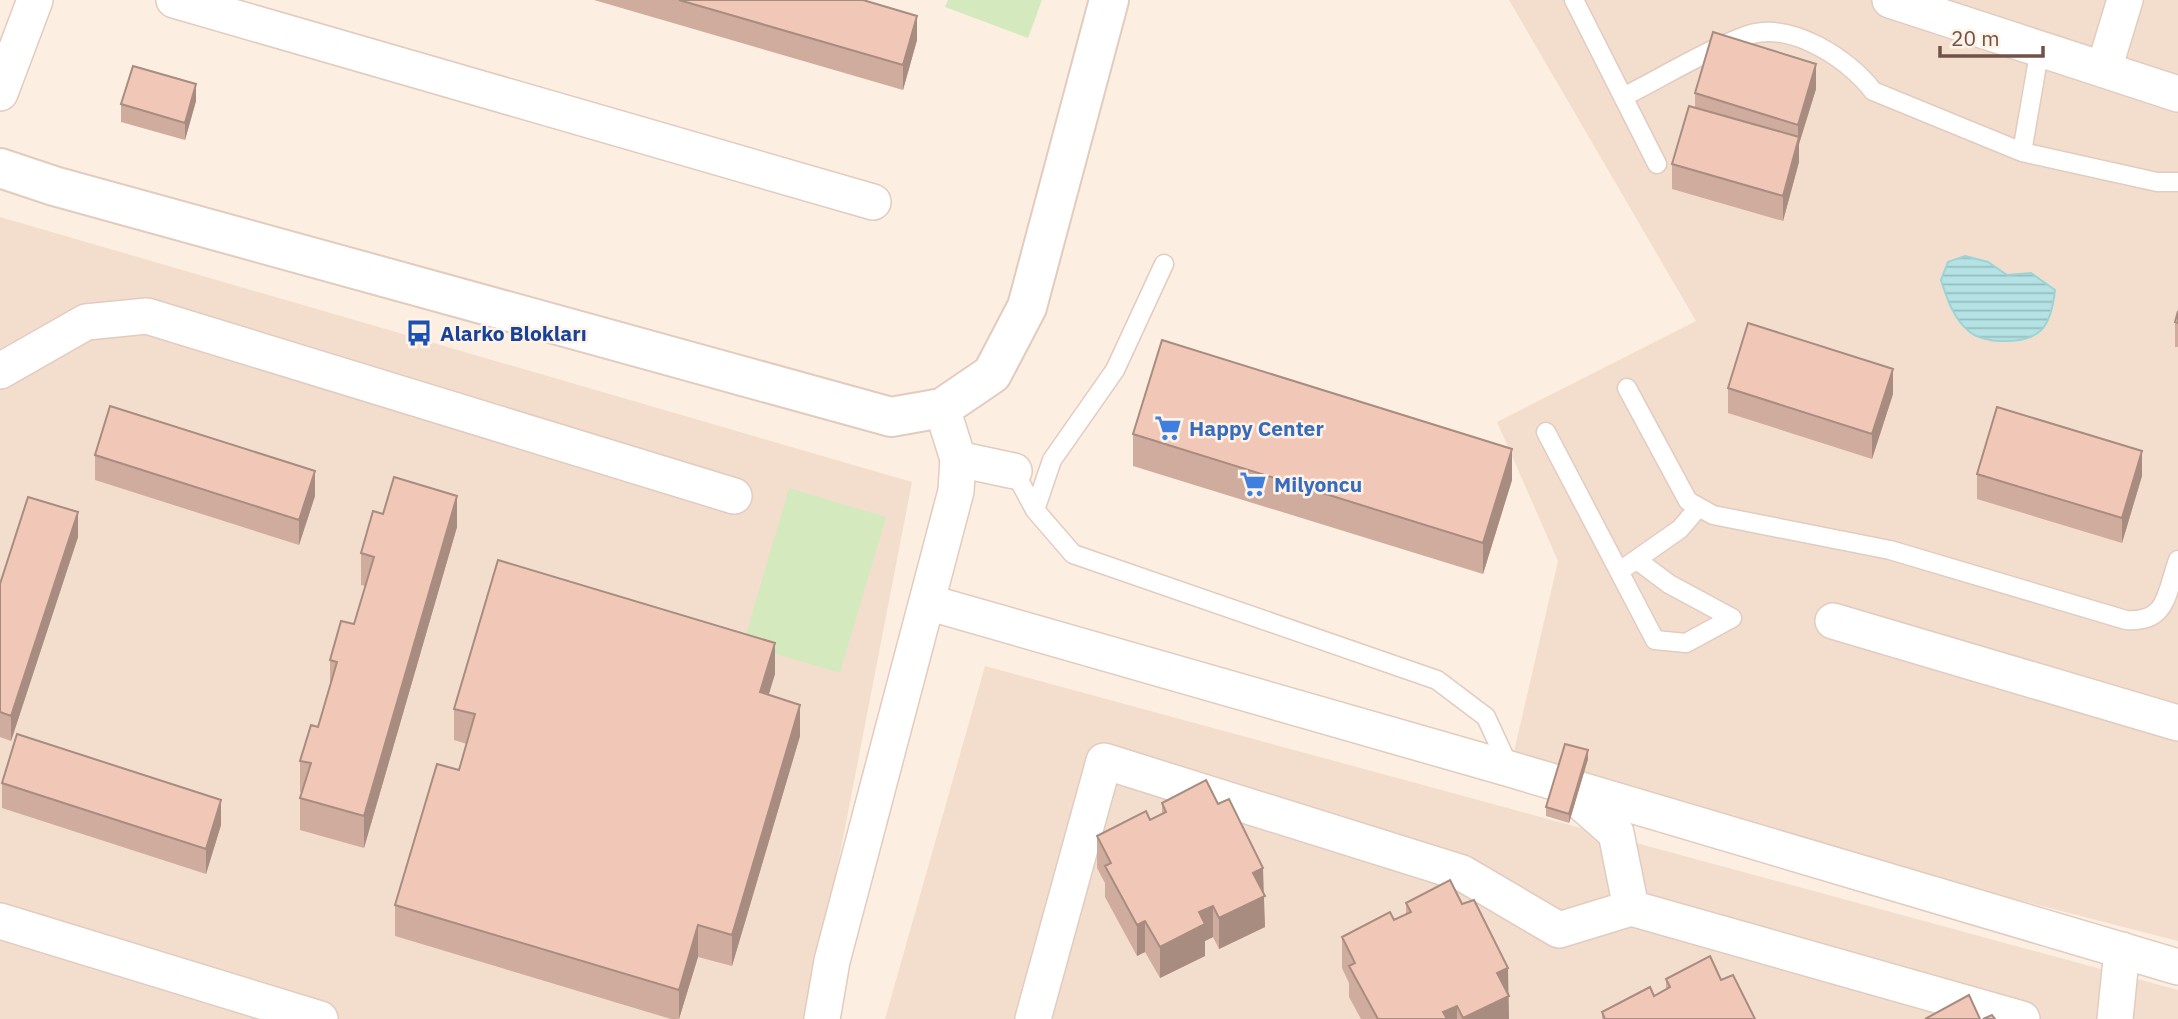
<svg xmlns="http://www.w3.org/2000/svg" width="2178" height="1019" font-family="'IBM Plex Sans',sans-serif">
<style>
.residential{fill:#f3dece}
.garden{fill:#d5e9bf}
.water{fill:url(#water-rules);stroke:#9bd4d6;stroke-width:2}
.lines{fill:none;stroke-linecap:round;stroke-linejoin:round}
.service-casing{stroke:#e2cbbf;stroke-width:21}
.minor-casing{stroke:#e2cbbf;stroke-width:38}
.tertiary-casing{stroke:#e2cbbf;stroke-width:42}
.service{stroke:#fff;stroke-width:18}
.minor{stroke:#fff;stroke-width:35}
.tertiary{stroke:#fff;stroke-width:38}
.wall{fill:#cfac9d}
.shaded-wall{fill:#a98c80}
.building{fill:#f1c8b7;stroke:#a98c80;stroke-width:2}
.labels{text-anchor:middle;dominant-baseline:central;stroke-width:5;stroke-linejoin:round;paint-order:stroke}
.transit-label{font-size:21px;font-weight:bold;fill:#164399;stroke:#fff2e6;text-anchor:start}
.shop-label{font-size:21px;font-weight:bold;fill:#366cbe;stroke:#fff2e6;text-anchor:start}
</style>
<defs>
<pattern id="water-rules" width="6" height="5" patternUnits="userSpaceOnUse" patternTransform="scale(1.75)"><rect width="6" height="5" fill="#b5e3e5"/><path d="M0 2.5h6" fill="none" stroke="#98bbbc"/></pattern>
</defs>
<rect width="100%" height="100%" fill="#fceee0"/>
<path class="residential" d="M1509 0H2178V941L1510 769 1558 561 1497 422 1696 321Z
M0 217 912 482 808 1019H0Z
M985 666 2178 990V1019H885Z"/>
<path class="garden" d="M948 0H1042L1028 38 945 7Z
M789 488 886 517 840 673 743 644Z"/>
<path class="water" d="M1965 256 1988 262 2007 275 2031 273 2055 290C2051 328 2040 342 2001 341 1992 341 1977 338 1970 332 1954 320 1947 299 1941 280L1948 262Z"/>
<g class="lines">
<g class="service-casing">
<path id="service" d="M1574 0 1657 164
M2040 48 2022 152 2157 182H2178
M1623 97C1663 77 1706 50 1748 35 1791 21 1849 59 1873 91L2022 152
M1627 388 1688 501 1713 515 1890 550 2126 620C2168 623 2166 593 2178 560
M1546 432 1655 640 1686 643 1732 618 1669 584 1637 560
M1014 471 1035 510 1073 554 1437 680 1486 717 1510 769
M1035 510 1052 460 1115 370 1164 264
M1627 566 1680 529 1697 509"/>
</g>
<g class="minor-casing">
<path id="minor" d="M174 0 873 202
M1890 0 2178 94
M2104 69 2125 0
M0 93 35 0
M0 371 86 322 147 316 734 496
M958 459 1014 471
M927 602 1510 769 2178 967
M1833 621 2178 723
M1567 790 1616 833 1631 908
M0 921 320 1019
M822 1019 832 961 956 491 958 459 942 408
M1033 1019 1104 761 1462 873 1559 930 1631 908 2022 1019
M2115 1019 2122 950"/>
</g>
<g class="tertiary-casing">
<path id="tertiary" d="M0 168 54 186 891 417 942 408 992 374 1027 307 1109 0"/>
</g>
<use href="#service" class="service"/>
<use href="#minor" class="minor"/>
<use href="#tertiary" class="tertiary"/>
</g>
<path class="wall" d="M594 0H863L917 40 903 90Z
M1816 89 1799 144V162L1783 221 1672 189V164L1695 108V93Z
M196 101 185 140 121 122V104Z
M2178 311V347H2175V322Z
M1728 388 1893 394 1872 459 1728 413Z
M1133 434 1512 480 1483 574 1133 466Z
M95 455 315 496 299 545 95 480Z
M1977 474 2142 476 2122 543 1977 499Z
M383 514 457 527 364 848 300 830V798L302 792H300V761L318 727 330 687V660L354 624 365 586 361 585V553Z
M78 537 11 741 0 737V584Z
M775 674 768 695 800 736 732 966 698 957 679 1019H671L395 936V905L459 770 467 744 454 740V709Z
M1588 759 1569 823 1546 816V807Z
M2 783 221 825 206 874 2 808Z
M1162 803 1263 893 1265 927 1219 949 1213 937 1205 941V956L1160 978 1145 952 1137 956 1105 897V883L1097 868V836L1150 820 1162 814Z
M1406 903 1462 904 1508 993 1509 1019H1361L1349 997V983L1342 968V937L1394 920 1406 914Z
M1666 979 1721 980 1755 1019H1602V1012L1654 996 1666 990Z"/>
<path class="shaded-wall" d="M917 16V40L903 90V65Z
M1816 64V89L1799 144V162L1783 221V196L1798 143V125Z
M196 84V101L185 140V123Z
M1893 369V394L1872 459V434Z
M1512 449V480L1483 574V543Z
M2142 451V476L2122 543V518Z
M315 471V496L299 545V520Z
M457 496V527L364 848V816Z
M78 512V537L11 741V716Z
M775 643V674L760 724V692Z
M800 705V736L732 966V935Z
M1588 750V759L1569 823V814Z
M221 800V825L206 874V849Z
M1263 868 1265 927 1219 949V918L1253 873Z
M1213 906V937L1205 941V956L1160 978V947L1199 912Z
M1145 921V952L1137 956V925Z
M698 925V957L679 1019V990Z
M1508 968 1509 1019H1463L1497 973Z
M1457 1006V1019H1443V1012Z"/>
<path class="building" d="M679 0H863L917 16 903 65Z
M1713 32 1816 64 1798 125 1695 93Z
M133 66 196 84 185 123 121 104Z
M1689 106 1799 137 1783 196 1672 164Z
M2178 311V323L2175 322Z
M1748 323 1893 369 1872 434 1728 388Z
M1162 340 1512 449 1483 543 1133 434Z
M110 406 315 471 299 520 95 455Z
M1997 407 2142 451 2122 518 1977 474Z
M394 477 457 496 364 816 300 798 311 763 300 761 311 725 318 727 337 662 330 660 341 621 354 624 374 557 361 553 373 511 383 514Z
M28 497 78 512 11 716 0 712V584Z
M498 560 775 643 760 692 800 705 732 935 698 925 679 990 395 905 437 764 459 770 475 714 454 709Z
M17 734 221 800 206 849 2 783Z
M1565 744 1588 750 1569 814 1546 807Z
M1206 780 1218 804 1229 799 1263 868 1253 873 1265 896 1219 918 1213 906 1199 912 1205 924 1160 947 1145 921 1137 925 1105 866 1111 863 1097 836 1146 811 1150 820 1166 812 1162 803Z
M1450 880 1462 904 1474 900 1508 968 1497 973 1509 996 1463 1018 1457 1006 1443 1012 1447 1019H1378L1349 966 1355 963 1342 937 1390 912 1394 920 1411 912 1406 903Z
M1710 956 1721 980 1733 975 1755 1019H1605L1602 1012 1650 987 1654 996 1670 987 1666 979Z
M1969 995 1980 1019H1925Z
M1992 1015 1995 1019H1983Z"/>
<defs>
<g id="bus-bare" transform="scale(2.1)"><path d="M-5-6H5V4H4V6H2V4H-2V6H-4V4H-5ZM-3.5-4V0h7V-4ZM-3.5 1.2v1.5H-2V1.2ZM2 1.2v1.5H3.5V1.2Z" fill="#1a4fb4" stroke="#fff2e6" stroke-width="2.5" paint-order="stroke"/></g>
<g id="supermarket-bare" transform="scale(2.1)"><path d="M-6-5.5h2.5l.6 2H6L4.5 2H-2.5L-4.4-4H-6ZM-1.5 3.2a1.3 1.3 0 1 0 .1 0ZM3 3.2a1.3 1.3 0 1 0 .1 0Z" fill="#3f7fe0" stroke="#fff2e6" stroke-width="2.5" paint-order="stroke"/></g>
</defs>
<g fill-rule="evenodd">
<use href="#bus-bare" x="419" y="333"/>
<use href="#supermarket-bare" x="1168" y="428"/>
<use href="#supermarket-bare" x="1253" y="484"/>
</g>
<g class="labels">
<g class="transit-label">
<text x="440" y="333">Alarko Blokları</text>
</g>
<g class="shop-label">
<text x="1189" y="428">Happy Center</text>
<text x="1274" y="484">Milyoncu</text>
</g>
</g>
<path d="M1940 46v10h103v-10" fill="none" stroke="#725248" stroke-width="3.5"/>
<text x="1951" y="46" font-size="21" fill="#725248" stroke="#fff2e6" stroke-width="5" paint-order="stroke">20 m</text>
</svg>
